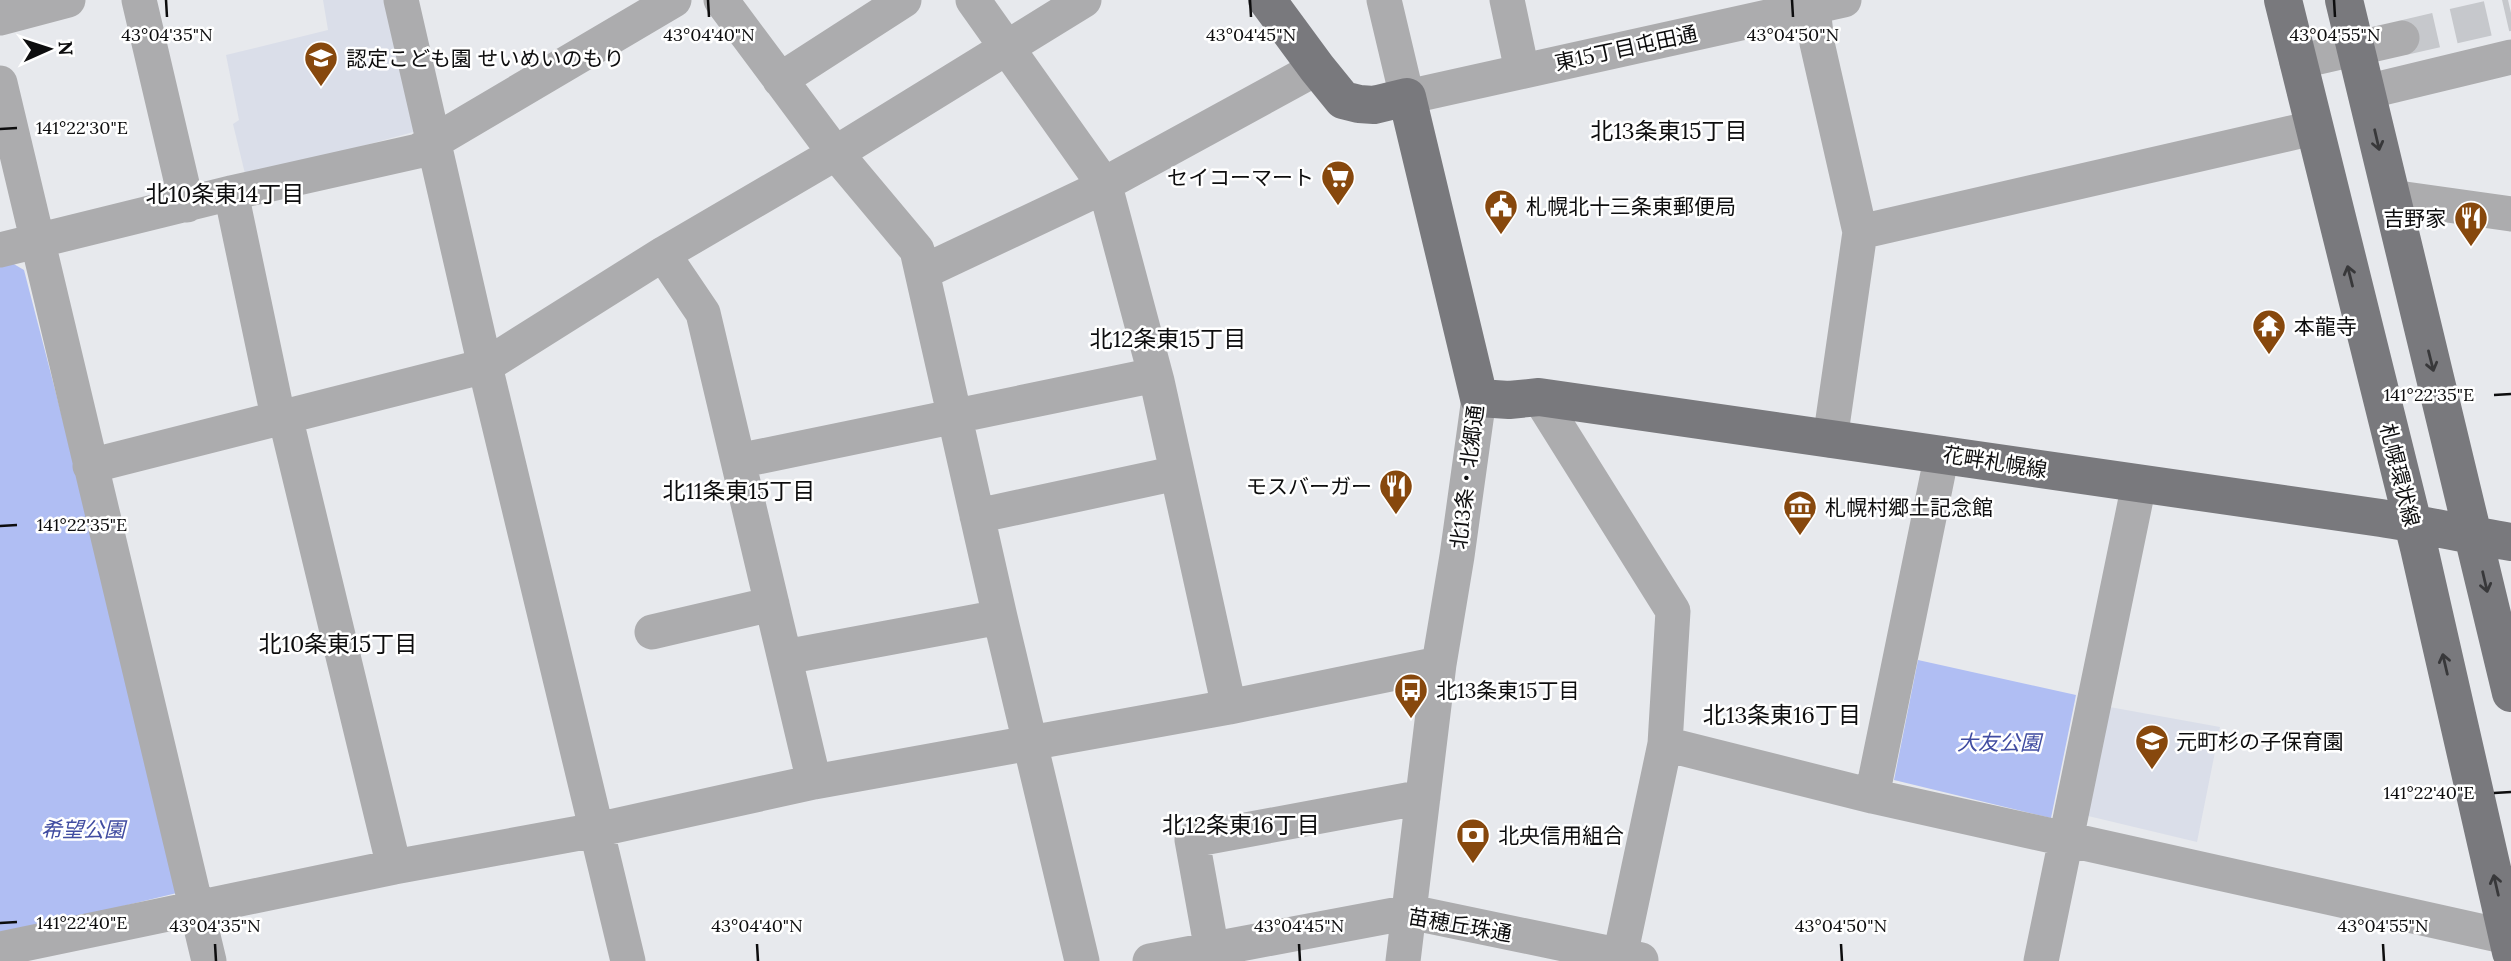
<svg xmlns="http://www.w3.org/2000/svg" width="2511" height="961" font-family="Lora,'Noto Sans JP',serif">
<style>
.built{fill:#dadee9}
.green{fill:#b0bef3}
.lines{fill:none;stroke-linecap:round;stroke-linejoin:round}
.minor-tunnel{stroke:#c6c8cc;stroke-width:35;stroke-dasharray:35 18;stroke-linecap:butt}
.minor{stroke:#acacae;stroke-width:35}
.major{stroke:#79797d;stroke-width:38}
.oneway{stroke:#38383a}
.ticks{fill:none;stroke:#0d0d0e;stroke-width:2.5}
.labels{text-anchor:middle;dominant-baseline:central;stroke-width:5;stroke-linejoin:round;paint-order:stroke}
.street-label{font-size:21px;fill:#0d0d0e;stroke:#fff}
.poi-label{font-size:21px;fill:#0d0d0e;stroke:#fff;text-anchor:start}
.park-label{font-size:21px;font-style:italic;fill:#404ca1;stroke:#fff}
.neighbourhood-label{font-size:23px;fill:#0d0d0e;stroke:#fff}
.ticks-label{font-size:18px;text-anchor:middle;fill:#0d0d0e;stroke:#fff;stroke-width:5;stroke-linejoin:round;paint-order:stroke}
</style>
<rect width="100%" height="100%" fill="#e7e9ed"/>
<path class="built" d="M323 0H389L417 131 246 178 233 124 239 120 226 55 328 30Z
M2104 706 2220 727 2197 842 2084 815Z"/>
<path class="green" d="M12 263 24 270 185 891 0 936V266Z
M1918 660 2076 695 2051 818 1894 780Z"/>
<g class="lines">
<path class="minor-tunnel" d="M2402 38 2511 13"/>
<path class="minor" d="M139 0 187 205
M401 0 485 366 628 961
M721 0 829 145 917 250 1000 617 1082 961
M973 0 1105 186 1157 381 1229 707
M1384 0 1407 97 1844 0
M1507 0 1522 71
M1813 8 1817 43 1860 232 1830 440
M0 18 68 0
M2297 62 2402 38
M780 80 904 0
M0 83 209 961
M2366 92 2511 57
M231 193 276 407 285 416 394 867
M2391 197 2511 214
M1860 232 2313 128
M0 250 231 193 418 151 674 0
M663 254 703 313 814 782
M923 272 1105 186 1112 180 1317 68
M1539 397 1673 611 1665 744 1619 961
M738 461 1155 375
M90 466 485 366 663 254 836 153 1084 0
M977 516 1177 473
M652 632 772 604
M785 657 1000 617
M1665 744 1872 796 2507 937
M1872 796 1942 454
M0 949 394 867 596 830 814 782 1229 707 1439 664
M1212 951 1192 840 1423 797
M1150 961 1410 912 1641 960
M1403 961 1439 664 1457 556 1479 398
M2041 961 2139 484"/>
<path class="major" d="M1267 0 1317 68 1343 100 1359 104 1374 105 1407 97 1479 398 1509 400 1539 397C1819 439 2101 476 2381 518 2425 525 2468 535 2511 542
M2283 0 2419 548 2511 952
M2344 0 2511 693"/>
</g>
<defs><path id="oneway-shaft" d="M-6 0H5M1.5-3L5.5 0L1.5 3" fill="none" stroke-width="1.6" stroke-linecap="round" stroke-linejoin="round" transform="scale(1.75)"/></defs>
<g class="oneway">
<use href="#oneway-shaft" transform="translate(2377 140) rotate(77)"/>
<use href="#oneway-shaft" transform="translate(2350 276) rotate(-104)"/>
<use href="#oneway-shaft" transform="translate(2431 361) rotate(76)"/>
<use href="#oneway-shaft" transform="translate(2485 582) rotate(77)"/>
<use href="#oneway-shaft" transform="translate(2445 664) rotate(-103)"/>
<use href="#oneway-shaft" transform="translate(2496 885) rotate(-103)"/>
</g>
<path class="ticks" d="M166 0 167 17M708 0 709 17M1250 0 1251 17M1792 0 1793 17M2334 0 2335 17M0 129 17 128M2494 395 2511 394M0 526 17 525M2494 793 2511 792M0 923 17 922M215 944 216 961M757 944 758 961M1299 944 1300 961M1841 944 1842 961M2383 944 2384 961"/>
<defs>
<g id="school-pin" transform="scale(1.75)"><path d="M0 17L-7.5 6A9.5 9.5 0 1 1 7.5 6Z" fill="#87480d" stroke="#fff"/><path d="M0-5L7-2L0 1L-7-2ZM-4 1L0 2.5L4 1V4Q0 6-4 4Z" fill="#fff"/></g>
<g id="supermarket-pin" transform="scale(1.75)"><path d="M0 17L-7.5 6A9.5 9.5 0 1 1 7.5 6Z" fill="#87480d" stroke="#fff"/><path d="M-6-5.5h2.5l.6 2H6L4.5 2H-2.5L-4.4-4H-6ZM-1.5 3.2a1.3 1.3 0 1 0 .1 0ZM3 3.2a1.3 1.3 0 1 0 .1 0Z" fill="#fff"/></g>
<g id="civic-pin" transform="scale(1.75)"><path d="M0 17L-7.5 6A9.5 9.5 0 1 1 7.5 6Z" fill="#87480d" stroke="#fff"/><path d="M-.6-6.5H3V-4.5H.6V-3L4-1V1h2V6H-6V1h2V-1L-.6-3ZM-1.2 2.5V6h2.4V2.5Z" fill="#fff"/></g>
<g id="restaurant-pin" transform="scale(1.75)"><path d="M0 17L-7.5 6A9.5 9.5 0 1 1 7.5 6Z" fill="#87480d" stroke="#fff"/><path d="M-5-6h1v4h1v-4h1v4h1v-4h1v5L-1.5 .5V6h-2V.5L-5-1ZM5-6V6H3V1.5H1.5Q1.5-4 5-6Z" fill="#fff"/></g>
<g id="temple-pin" transform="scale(1.75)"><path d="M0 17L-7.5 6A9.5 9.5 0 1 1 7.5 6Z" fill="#87480d" stroke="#fff"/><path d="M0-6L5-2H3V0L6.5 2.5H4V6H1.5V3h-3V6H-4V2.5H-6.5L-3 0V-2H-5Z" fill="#fff"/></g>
<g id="museum-pin" transform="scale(1.75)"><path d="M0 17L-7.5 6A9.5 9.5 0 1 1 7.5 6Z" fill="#87480d" stroke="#fff"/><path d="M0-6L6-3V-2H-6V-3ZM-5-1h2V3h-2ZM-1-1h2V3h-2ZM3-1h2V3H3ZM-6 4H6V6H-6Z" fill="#fff"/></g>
<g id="bus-pin" transform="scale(1.75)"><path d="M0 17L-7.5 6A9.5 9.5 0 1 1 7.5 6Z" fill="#87480d" stroke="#fff"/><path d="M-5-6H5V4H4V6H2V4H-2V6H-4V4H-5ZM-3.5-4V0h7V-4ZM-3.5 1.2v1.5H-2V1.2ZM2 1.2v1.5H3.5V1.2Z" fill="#fff"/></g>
<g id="bank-pin" transform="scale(1.75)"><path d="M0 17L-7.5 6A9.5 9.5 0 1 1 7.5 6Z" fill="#87480d" stroke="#fff"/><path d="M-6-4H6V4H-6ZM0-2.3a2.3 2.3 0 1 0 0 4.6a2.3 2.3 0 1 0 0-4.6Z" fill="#fff"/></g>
</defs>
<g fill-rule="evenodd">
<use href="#school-pin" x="321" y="58"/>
<use href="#supermarket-pin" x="1338" y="177"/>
<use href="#civic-pin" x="1501" y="206"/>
<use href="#restaurant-pin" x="2471" y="218"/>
<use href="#temple-pin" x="2269" y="326"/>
<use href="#restaurant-pin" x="1396" y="486"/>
<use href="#museum-pin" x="1800" y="507"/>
<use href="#bus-pin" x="1411" y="690"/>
<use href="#school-pin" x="2152" y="741"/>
<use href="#bank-pin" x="1473" y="835"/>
</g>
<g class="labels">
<g class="street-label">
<text transform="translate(1626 48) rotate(-12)">東15丁目屯田通</text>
<text transform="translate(1995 462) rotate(9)">花畔札幌線</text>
<text transform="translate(2400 475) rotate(76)">札幌環状線</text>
<text transform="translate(1467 477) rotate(-83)">北13条・北郷通</text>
<text transform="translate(1460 925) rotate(10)">苗穂丘珠通</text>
</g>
<g class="poi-label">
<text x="346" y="58">認定こども園 せいめいのもり</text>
<text x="1314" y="177" text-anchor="end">セイコーマート</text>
<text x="1526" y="206">札幌北十三条東郵便局</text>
<text x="2446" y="218" text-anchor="end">吉野家</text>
<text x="2294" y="326">本龍寺</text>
<text x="1372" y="486" text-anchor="end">モスバーガー</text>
<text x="1825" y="507">札幌村郷土記念館</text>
<text x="1436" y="690">北13条東15丁目</text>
<text x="2176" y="741">元町杉の子保育園</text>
<text x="1498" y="835">北央信用組合</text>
</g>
<g class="park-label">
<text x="1999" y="742">大友公園</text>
<text x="83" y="829">希望公園</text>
</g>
<g class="neighbourhood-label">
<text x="1669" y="130">北13条東15丁目</text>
<text x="225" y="193">北10条東14丁目</text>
<text x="1168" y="338">北12条東15丁目</text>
<text x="739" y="490">北11条東15丁目</text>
<text x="338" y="643">北10条東15丁目</text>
<text x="1782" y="714">北13条東16丁目</text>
<text x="1241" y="824">北12条東16丁目</text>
</g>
</g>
<g class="ticks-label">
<text x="167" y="41">43°04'35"N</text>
<text x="709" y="41">43°04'40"N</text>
<text x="1251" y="41">43°04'45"N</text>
<text x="1793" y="41">43°04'50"N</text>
<text x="2335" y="41">43°04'55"N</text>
<text x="82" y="134">141°22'30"E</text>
<text x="2429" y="401">141°22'35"E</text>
<text x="82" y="531">141°22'35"E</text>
<text x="2429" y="799">141°22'40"E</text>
<text x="82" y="929">141°22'40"E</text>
<text x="215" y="932">43°04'35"N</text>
<text x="757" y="932">43°04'40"N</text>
<text x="1299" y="932">43°04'45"N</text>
<text x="1841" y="932">43°04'50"N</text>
<text x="2383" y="932">43°04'55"N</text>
</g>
<g transform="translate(49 49) rotate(87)" stroke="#ffffff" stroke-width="5" paint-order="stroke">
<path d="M0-5L12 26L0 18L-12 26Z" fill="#0d0d0e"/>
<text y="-10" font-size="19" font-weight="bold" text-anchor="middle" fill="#0d0d0e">N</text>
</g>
</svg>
